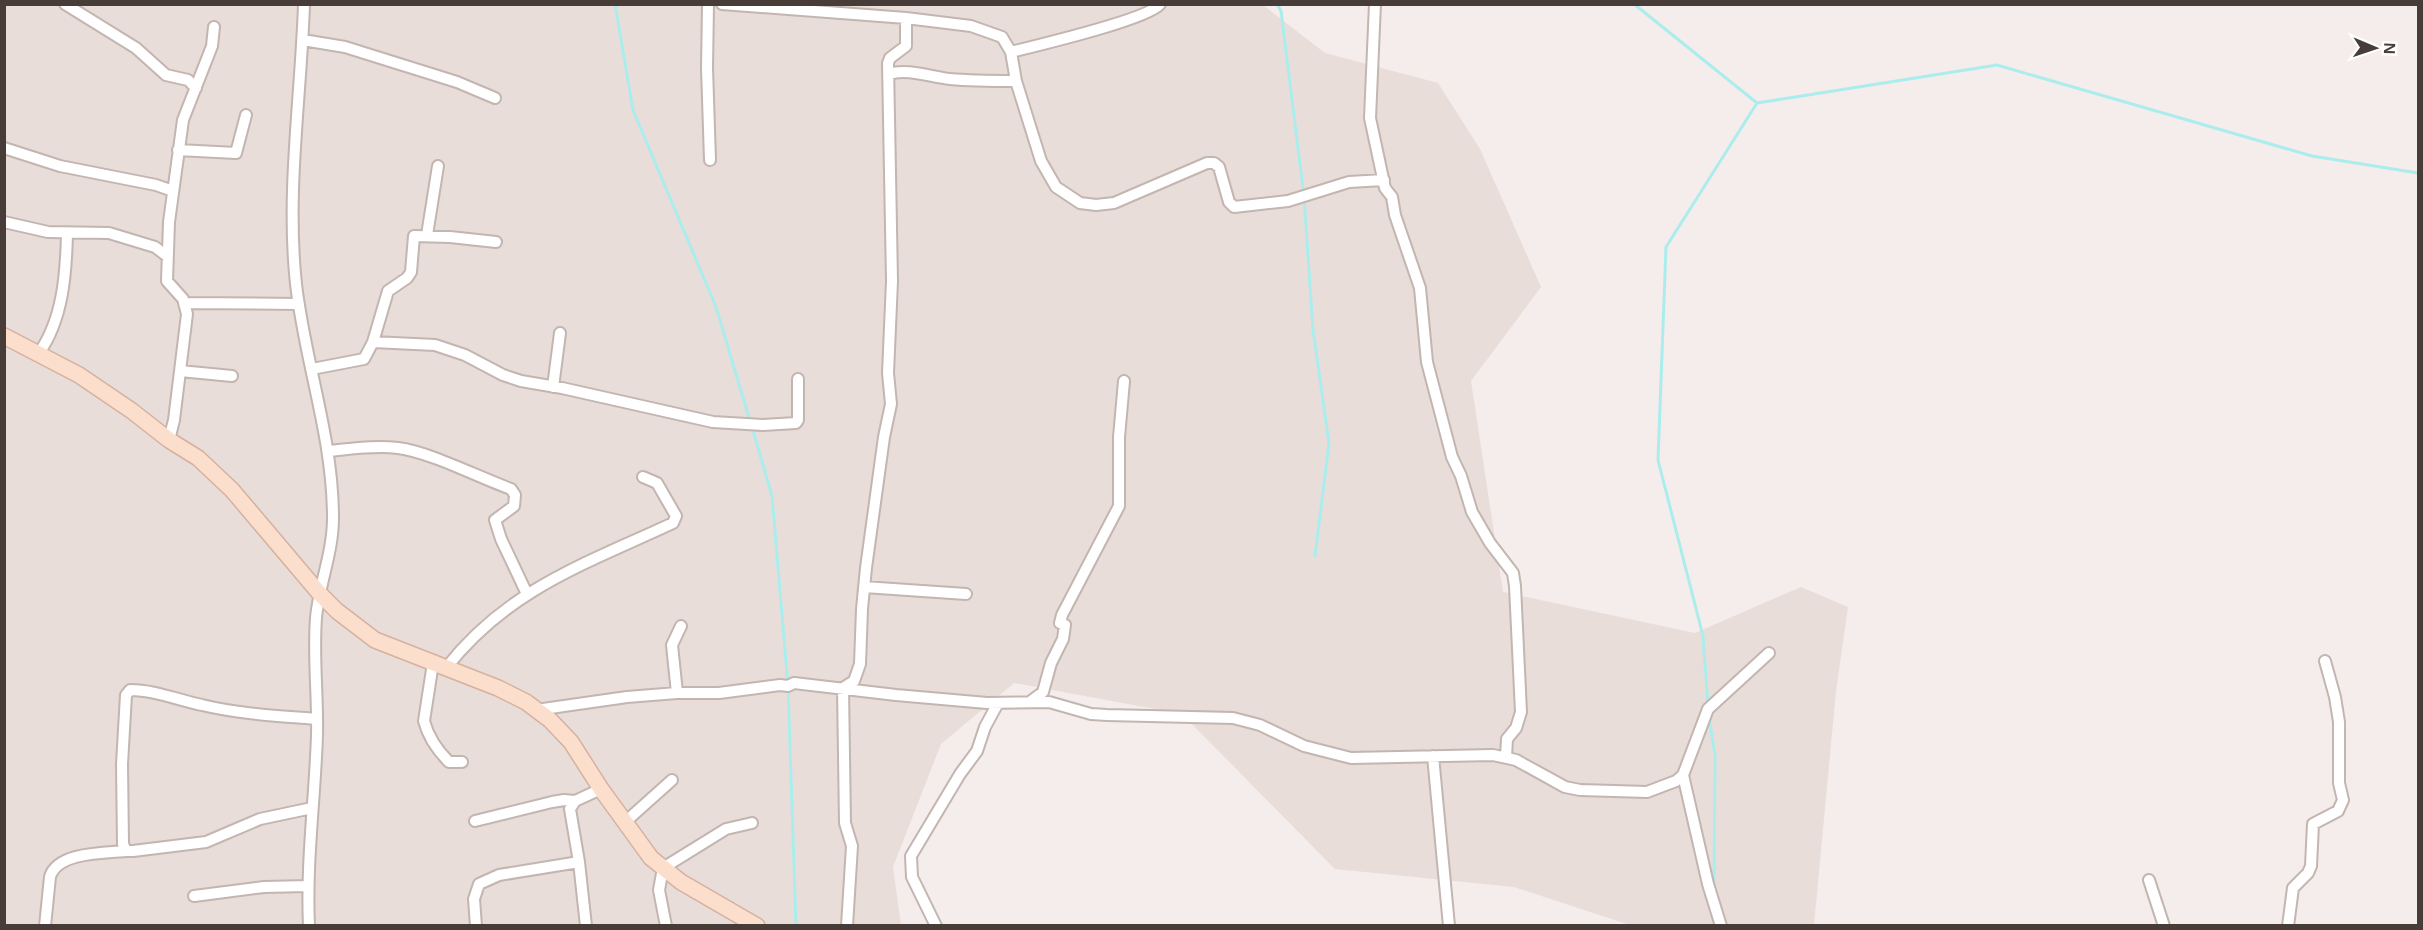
<svg xmlns="http://www.w3.org/2000/svg" width="2423" height="930" font-family="Arial,sans-serif">
<style>
.residential{fill:#e8ddd9}
.lines{fill:none;stroke-linecap:round;stroke-linejoin:round}
.stream{stroke:#abeded;stroke-width:3}
.minor-casing{stroke:#c3b5b0;stroke-width:14}
.secondary-casing{stroke:#d5b19f;stroke-width:18}
.minor{stroke:#fff;stroke-width:10}
.secondary{stroke:#fcdecd;stroke-width:15}
</style>
<rect width="100%" height="100%" fill="#f4edeb"/>
<path class="residential" d="M5 5H1263L1325 53 1438 83 1480 149 1541 287 1471 381 1503 592 1695 633 1801 587 1848 607 1836 691 1814 925H1630L1514 887 1335 869 1182 714 1014 683 941 744 893 867 901 925 5 926Z"/>
<g class="lines">
<path class="stream" d="M615 4 633 110 716 307 750 421
M1277 4 1281 11 1304 197 1313 330 1329 443 1315 556
M1634 4 1757 103 1997 65 2312 156 2418 173
M752 427 772 496 788 686 796 926
M1708 705 1703 636 1658 460 1666 247 1757 103
M1709 718 1715 755 1714 888"/>
<g class="minor-casing">
<path id="minor" d="M65 4 136 48 166 75 188 80 196 88
M304 4C301 97 286 191 296 284 305 363 333 437 333 518 333 553 319 584 316 618 313 657 318 696 317 735 315 799 306 862 309 926
M708 4 707 68 710 160
M722 4 906 18 971 26 1002 37 1011 52 1016 81 1041 161 1056 187 1080 203 1096 205 1114 203 1207 163H1214L1219 167 1229 202 1234 207 1288 201 1349 182 1384 180
M1375 4 1370 118 1385 188 1392 197 1395 215 1420 288 1427 362 1452 457 1461 476 1472 512 1490 543 1513 573 1515 586 1521 712 1516 728 1507 739 1506 757
M303 40 345 47 457 82 495 98
M1011 52C1035 46 1149 19 1160 4
M889 74C907 68 931 77 950 79 972 81 994 81 1016 81
M4 148 60 166 156 185 173 191
M178 150 236 153 246 115
M4 222 48 232 109 233 155 247 167 256
M427 235 438 166
M185 303 299 304
M373 342 388 291 407 278 411 272 414 236 450 237 496 242
M39 353C63 319 66 274 67 234
M312 369 364 359 373 342 435 345 465 355 503 375 521 381 562 388 713 422 763 425 796 423 798 420V379
M180 371 232 376
M553 387 560 333
M169 440 174 420 187 314 183 299 167 281 169 222 183 120 212 46 214 27
M328 451C351 449 375 445 398 448 430 452 478 477 511 489L515 495 514 506 495 520 501 539 527 594
M864 587 966 594
M433 663 424 721C428 736 438 751 449 762H462
M446 668C508 589 585 564 673 523L676 516 657 483 643 477
M677 693 672 645 681 626
M1031 701 1043 692 1051 663 1063 639 1065 625 1060 623 1062 615 1119 506V437L1124 381
M536 710 627 697 677 693H719L780 685 788 686 794 683 896 695 987 703 1049 702 1091 714 1107 715 1233 718 1260 725 1304 746 1351 758 1493 755 1516 760 1565 787 1580 790 1647 792 1676 781 1683 775 1708 709 1769 653
M1433 756 1449 926
M1683 775 1708 884 1721 926
M312 808 260 819 206 842 133 851H126L123 844 122 764 126 695 130 690C155 690 178 700 202 705 239 714 279 716 317 719
M475 821 552 802 564 800 575 801
M624 823 672 780
M2149 880 2164 926
M194 896 264 887 308 886
M45 926 50 877C57 852 104 853 126 851
M476 926 474 899 479 884 499 875 579 862
M586 926 579 862 570 809 575 801 601 789
M666 926 659 890 663 868 726 829 752 823
M847 926 852 846 845 823 843 688 854 681 860 664 862 609 866 568 884 437 891 404 888 373 892 281 888 63 890 58 906 46V18
M936 926 912 877 911 856 960 774 977 751 985 727 998 703
M2288 926 2293 888 2308 873 2311 866 2313 824 2338 811 2343 800 2339 783V722L2335 697 2325 661"/>
</g>
<g class="secondary-casing">
<path id="secondary" d="M4 336 79 375 132 411 169 440 198 458 232 490 320 594 337 611 375 640 498 688 526 702 550 720 571 742 601 789 651 858 681 882 757 926"/>
</g>
<use href="#minor" class="minor"/>
<use href="#secondary" class="secondary"/>
</g>
<rect width="2423" height="930" fill="none" stroke="#483c39" stroke-width="12"/>
<g transform="translate(2375 48) rotate(92)" stroke="#ffffff" stroke-width="4.5" paint-order="stroke">
<path d="M0-4.5L10 22L0 15L-10 22Z" fill="#483c39"/>
<text y="-9" font-size="16" font-weight="bold" text-anchor="middle" fill="#483c39">N</text>
</g>
</svg>
